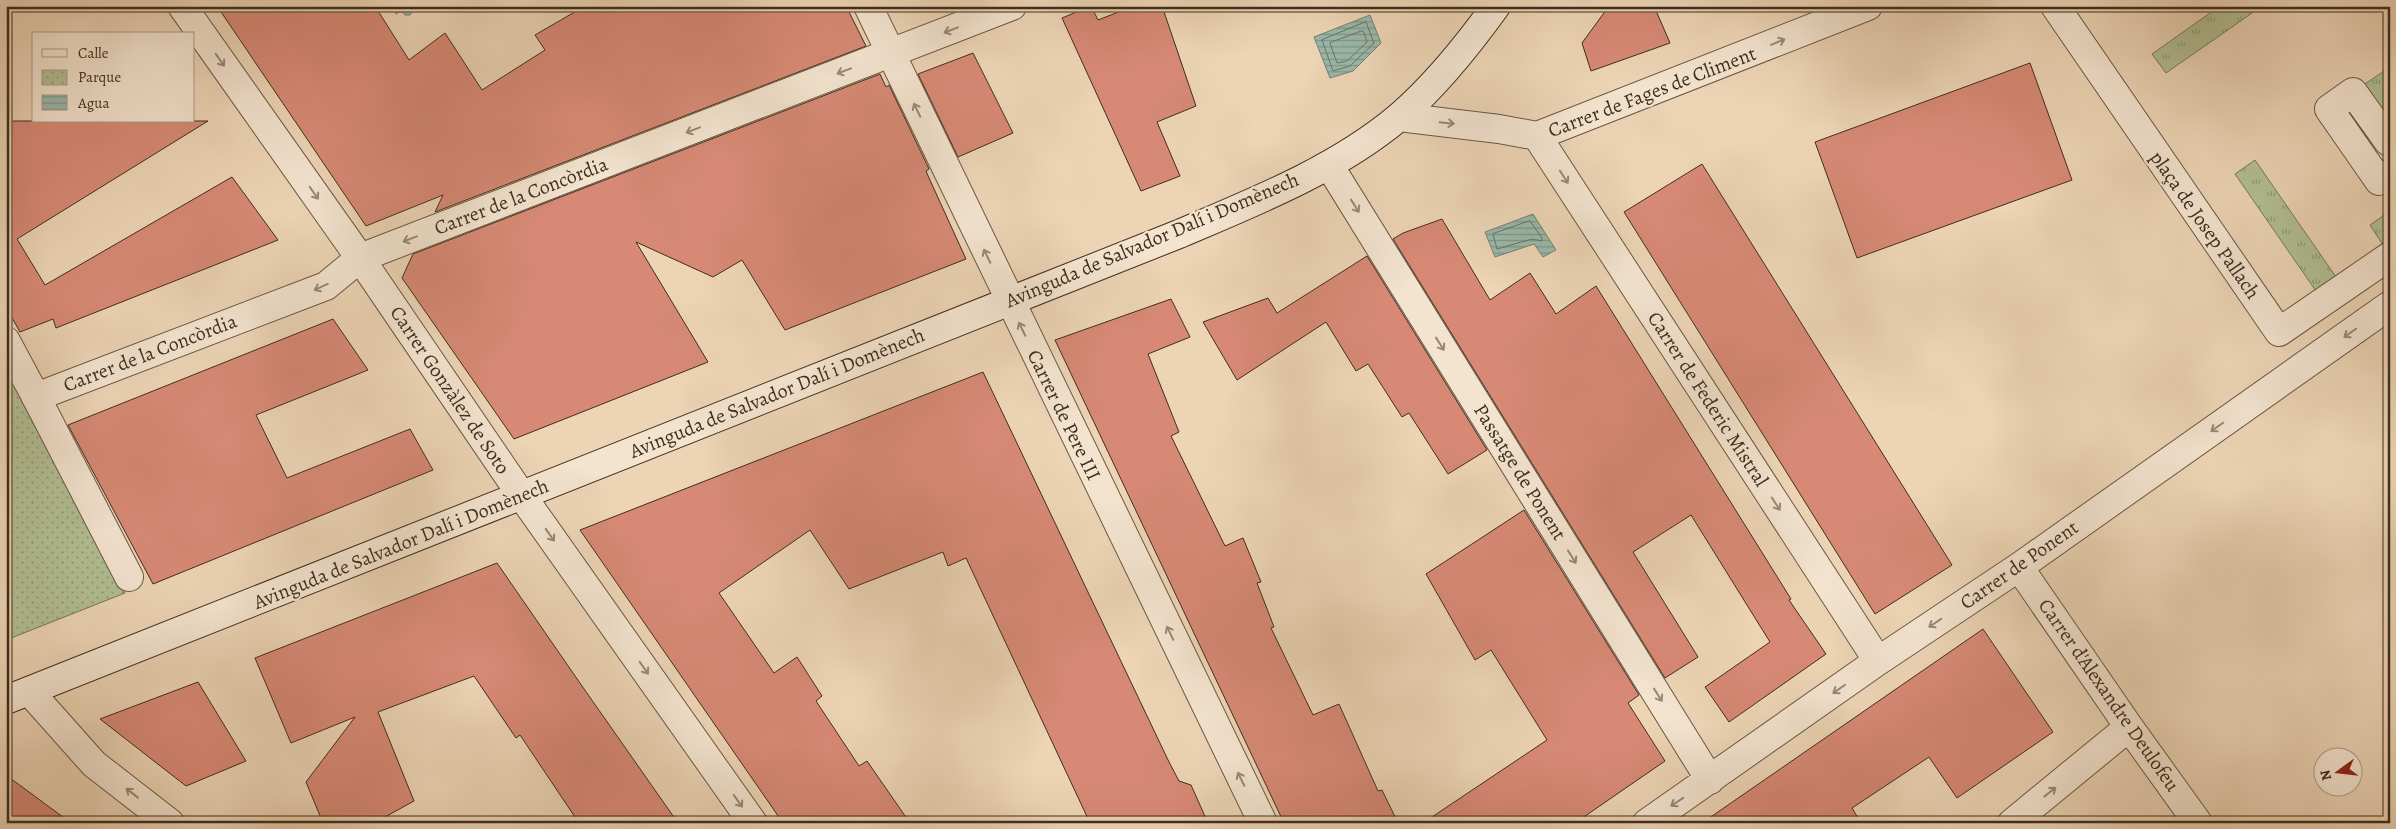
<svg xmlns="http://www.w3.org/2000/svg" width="2396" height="829" font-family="Alegreya,serif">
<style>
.grass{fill:url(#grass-tufts);stroke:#787658}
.park{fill:url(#park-dots);stroke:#787658}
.water{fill:url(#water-rules);stroke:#758172}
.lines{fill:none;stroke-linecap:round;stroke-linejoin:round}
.shore{stroke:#6c7364;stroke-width:1}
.building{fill:#d78975;stroke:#3f2e1d}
.pedestrian-casing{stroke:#6a5843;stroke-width:30}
.minor-casing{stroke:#6a5843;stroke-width:30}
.secondary-casing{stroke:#3f2e1d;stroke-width:30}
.pedestrian{stroke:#f3e3cf;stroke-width:28}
.minor{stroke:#f3e3cf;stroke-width:28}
.secondary{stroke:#f3e3cf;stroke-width:28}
.oneway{stroke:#998876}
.labels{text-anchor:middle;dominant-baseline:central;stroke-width:4.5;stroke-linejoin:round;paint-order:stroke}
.street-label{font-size:20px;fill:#3f2e1d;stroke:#f3e3cf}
</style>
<defs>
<pattern id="grass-tufts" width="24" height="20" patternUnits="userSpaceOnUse" patternTransform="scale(1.25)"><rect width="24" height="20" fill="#b1be93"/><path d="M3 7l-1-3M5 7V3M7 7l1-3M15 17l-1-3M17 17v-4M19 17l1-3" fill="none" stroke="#919b77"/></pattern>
<pattern id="park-dots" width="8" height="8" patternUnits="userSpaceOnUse" patternTransform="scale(1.25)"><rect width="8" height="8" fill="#b1be93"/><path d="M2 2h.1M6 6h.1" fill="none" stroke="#919b77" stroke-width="1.8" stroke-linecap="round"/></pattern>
<pattern id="water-rules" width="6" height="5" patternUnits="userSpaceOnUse" patternTransform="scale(1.25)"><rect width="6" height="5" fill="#99b8aa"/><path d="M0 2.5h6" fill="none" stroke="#7e968a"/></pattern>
</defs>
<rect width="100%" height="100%" fill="#ecd4b5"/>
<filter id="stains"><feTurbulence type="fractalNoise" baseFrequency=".004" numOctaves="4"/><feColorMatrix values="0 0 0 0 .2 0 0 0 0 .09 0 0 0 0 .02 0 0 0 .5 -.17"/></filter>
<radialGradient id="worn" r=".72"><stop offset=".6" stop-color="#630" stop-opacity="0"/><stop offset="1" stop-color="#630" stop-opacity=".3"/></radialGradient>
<path class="grass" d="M2220 6H2262L2166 73 2152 54Z
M2390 67V140L2353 92Z
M2255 160 2336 277 2316 291 2235 174Z
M2390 211V240L2383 245 2370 225Z"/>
<path class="park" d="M6 371 125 593 6 640Z"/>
<path class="water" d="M391 6H416L410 15H405L401 11 396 14Z
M1370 15 1381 43 1353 71 1330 78 1314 37Z
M1533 214 1556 250 1543 257 1534 244 1495 257 1485 232Z"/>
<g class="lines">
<path class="shore" d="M1366 22 1374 43 1350 66 1333 71 1322 40Z
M1362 31 1364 32 1367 42 1347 61 1337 63 1330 43Z
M1530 221 1542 238V241L1532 239 1497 249 1493 234Z"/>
</g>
<path class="building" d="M217 6H375L409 60 445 33 482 90 545 50 535 35 585 6H846L866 46 435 212 443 195 366 226Z
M1091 6 1098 20 1134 6H1162L1196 106 1157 122 1180 176 1141 191 1062 18Z
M1609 6H1654L1670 43 1591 71 1582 43Z
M973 53 1013 133 958 157 918 74Z
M2030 63 2072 180 1857 258 1815 142Z
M880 74 886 87 889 85 929 169 926 171 929 178 966 259 785 330 742 260 713 277 636 242 708 362 514 439 402 278 413 254Z
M6 121H208L17 239 45 285 232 177 278 240 56 328 53 319 20 332 6 307Z
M1702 164 1952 565 1875 614 1624 212Z
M1442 219 1490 300 1530 273 1556 314 1596 286 1791 599 1789 600 1826 654 1729 722 1705 687 1770 642 1691 515 1633 552 1698 657 1665 678 1393 239 1403 233Z
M1367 256 1487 450 1448 474 1409 413 1402 417 1368 364 1356 371 1326 322 1237 380 1203 322 1268 298 1277 313Z
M1171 299 1190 337 1148 354 1179 432 1171 436 1225 546 1243 538 1261 582 1257 583 1274 627 1271 628 1313 715 1339 704 1378 791 1382 790 1398 823H1284L1055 340Z
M333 319 368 370 256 415 287 478 410 429 433 470 153 584 68 425Z
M983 372 1169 762 1179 781 1191 785 1208 823H1090L966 558 948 566 943 552 849 589 810 530 719 593 774 673 797 657 822 696 816 701 859 766 867 761 910 823H783L580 530Z
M1524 510 1639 695 1628 703 1665 761 1575 823H1423L1547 740 1491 650 1475 660 1426 574Z
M497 563 582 686 678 823H579L520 735 516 738 474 676 378 712 414 801 374 823H323L306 782 355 717 291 743 255 658Z
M1983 629 2053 732 1957 798 1929 757 1852 808 1861 823H1702Z
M198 682 246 761 186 786 100 719Z
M6 775 71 823H6Z"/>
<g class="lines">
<g class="pedestrian-casing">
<path id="pedestrian" d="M2055 6 2279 332 2390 256
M2390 140 2388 141 2353 92 2329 109 2379 181 2390 173
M36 397 129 577"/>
</g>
<g class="minor-casing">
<path id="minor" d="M182 6 360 258 522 496 753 823
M868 6 1263 823
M1399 117 1499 129 1537 136 1868 6
M1537 136 1878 661
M1329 165 1710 780
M6 341 36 397 326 286 360 258 1012 6
M2019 567 2129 727 2198 823
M29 691 94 764 170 823
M1647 823 1878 661 2019 567 2390 305
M2012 823 2129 727"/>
</g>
<g class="secondary-casing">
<path id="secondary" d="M6 700 1179 234C1254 202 1336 170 1399 117 1436 85 1468 45 1496 6"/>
</g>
<use href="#pedestrian" class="pedestrian"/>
<use href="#minor" class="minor"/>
<use href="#secondary" class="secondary"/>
</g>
<defs><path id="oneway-shaft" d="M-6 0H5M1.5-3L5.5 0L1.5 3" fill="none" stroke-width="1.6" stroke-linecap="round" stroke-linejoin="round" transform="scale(1.25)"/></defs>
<g class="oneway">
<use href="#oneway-shaft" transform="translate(951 30) rotate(159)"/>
<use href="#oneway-shaft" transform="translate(1778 42) rotate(-22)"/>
<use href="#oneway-shaft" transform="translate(220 60) rotate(55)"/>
<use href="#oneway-shaft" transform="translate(844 71) rotate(159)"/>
<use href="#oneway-shaft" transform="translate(917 110) rotate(-116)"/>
<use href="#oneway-shaft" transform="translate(1447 123) rotate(6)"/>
<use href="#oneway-shaft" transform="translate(693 130) rotate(159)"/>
<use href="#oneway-shaft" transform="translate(1564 177) rotate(57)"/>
<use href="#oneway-shaft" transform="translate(314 193) rotate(55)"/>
<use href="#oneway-shaft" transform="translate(1355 206) rotate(58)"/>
<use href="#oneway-shaft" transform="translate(410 239) rotate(159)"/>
<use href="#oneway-shaft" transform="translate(987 256) rotate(-116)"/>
<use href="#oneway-shaft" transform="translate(321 287) rotate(155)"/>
<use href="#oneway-shaft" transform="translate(1022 329) rotate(-116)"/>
<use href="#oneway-shaft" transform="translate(2350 333) rotate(145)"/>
<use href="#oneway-shaft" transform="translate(1440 344) rotate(58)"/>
<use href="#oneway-shaft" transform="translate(2217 427) rotate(145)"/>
<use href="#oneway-shaft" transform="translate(1776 504) rotate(57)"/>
<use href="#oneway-shaft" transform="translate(550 535) rotate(55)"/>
<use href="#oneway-shaft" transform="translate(1572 557) rotate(58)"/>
<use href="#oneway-shaft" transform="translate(1935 623) rotate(146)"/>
<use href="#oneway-shaft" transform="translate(1170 633) rotate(-116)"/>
<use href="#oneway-shaft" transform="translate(644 668) rotate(55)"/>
<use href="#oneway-shaft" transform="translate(1839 689) rotate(145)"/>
<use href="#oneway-shaft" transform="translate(1658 695) rotate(58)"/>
<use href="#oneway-shaft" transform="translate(1241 779) rotate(-116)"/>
<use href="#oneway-shaft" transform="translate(2050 792) rotate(-39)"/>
<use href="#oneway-shaft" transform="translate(132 793) rotate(-142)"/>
<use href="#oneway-shaft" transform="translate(738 801) rotate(55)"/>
<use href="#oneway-shaft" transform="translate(1677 802) rotate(146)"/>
</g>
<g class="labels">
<g class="street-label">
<text transform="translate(1652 92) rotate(-21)">Carrer de Fages de Climent</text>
<text transform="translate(521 196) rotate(-21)">Carrer de la Concòrdia</text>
<text transform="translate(2205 225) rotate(55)">plaça de Josep Pallach</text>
<text transform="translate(1152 240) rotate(-23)">Avinguda de Salvador Dalí i Domènech</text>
<text transform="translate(150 353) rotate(-21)">Carrer de la Concòrdia</text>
<text transform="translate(450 390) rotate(56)">Carrer Gonzàlez de Soto</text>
<text transform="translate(777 393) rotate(-22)">Avinguda de Salvador Dalí i Domènech</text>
<text transform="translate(1708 399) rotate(57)">Carrer de Federic Mistral</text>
<text transform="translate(1064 415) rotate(64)">Carrer de Pere III</text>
<text transform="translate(1520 472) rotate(58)">Passatge de Ponent</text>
<text transform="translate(401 544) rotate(-22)">Avinguda de Salvador Dalí i Domènech</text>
<text transform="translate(2019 565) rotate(-35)">Carrer de Ponent</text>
<text transform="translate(2109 695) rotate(55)">Carrer d'Alexandre Deulofeu</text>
</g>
</g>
<rect width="2396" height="829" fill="none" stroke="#ecd4b5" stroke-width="25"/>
<rect x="8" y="8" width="2381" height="814" fill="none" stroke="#3f2e1d" stroke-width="2.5"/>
<rect x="12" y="12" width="2371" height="804" fill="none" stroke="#3f2e1d"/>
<rect x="32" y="32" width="162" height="90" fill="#f3e3cf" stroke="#ab9b88"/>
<rect x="42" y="49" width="25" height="8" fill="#f3e3cf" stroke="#ab9b88"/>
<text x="78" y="58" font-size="15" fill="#3f2e1d">Calle</text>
<rect x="42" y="70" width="25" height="15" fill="url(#park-dots)" stroke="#ab9b88"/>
<text x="78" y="82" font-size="15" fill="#3f2e1d">Parque</text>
<rect x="42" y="95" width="25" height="15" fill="url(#water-rules)" stroke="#ab9b88"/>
<text x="78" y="108" font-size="15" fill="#3f2e1d">Agua</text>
<g transform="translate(2338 772) rotate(255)"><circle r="24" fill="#f3e3cf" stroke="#ab9b88"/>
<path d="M0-4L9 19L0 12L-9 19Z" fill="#8f2418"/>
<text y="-8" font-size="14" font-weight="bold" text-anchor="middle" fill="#3f2e1d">N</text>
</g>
<rect width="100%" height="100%" filter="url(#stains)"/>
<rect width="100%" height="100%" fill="url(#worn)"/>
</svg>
